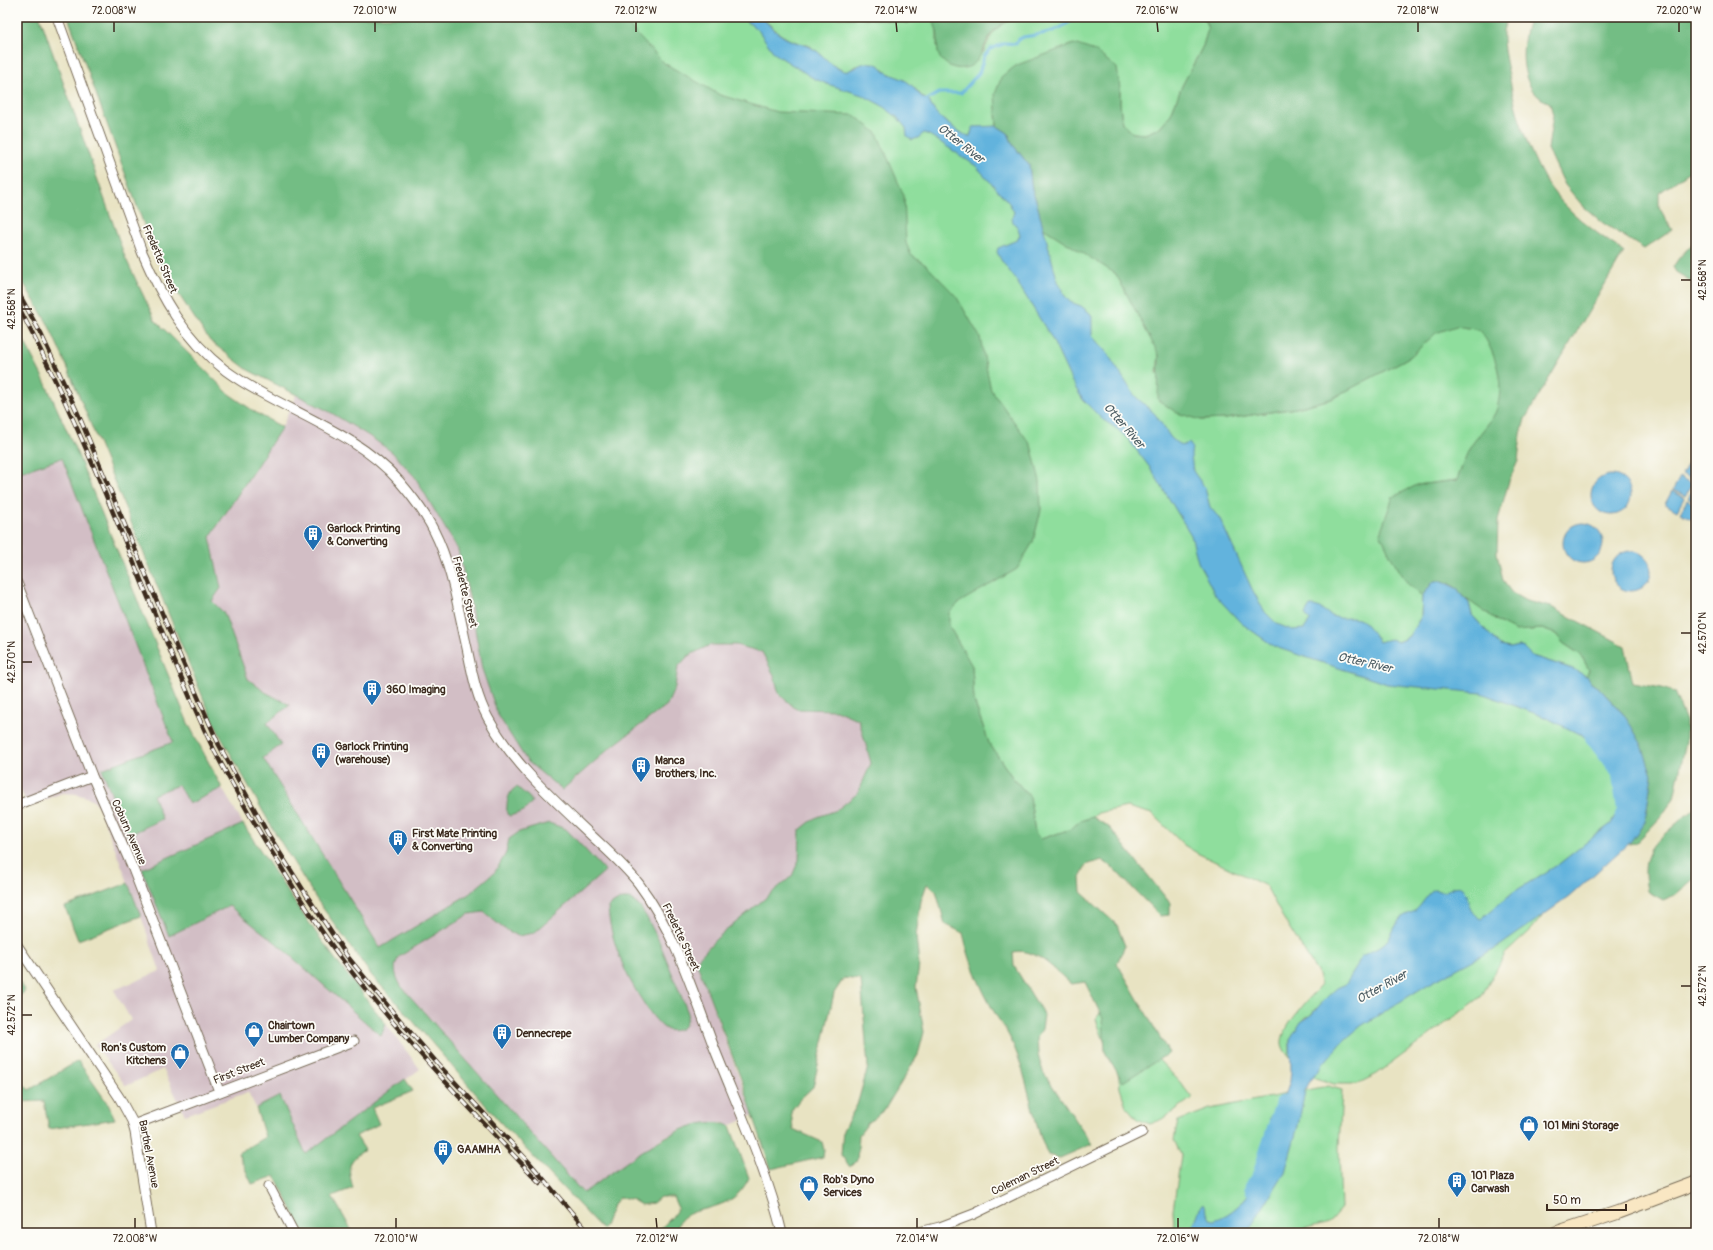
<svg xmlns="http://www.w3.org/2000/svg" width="1713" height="1250" font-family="Pangolin,sans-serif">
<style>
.industrial{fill:#d2bec5}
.green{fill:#8fde9d;stroke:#65845e}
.forest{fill:#73bd84;stroke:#577451}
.water{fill:#62b3dd;stroke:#4e6e7e}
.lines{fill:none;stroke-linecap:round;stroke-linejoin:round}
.stream{stroke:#62b3dd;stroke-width:3}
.river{stroke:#62b3dd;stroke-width:19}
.minor-casing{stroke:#786b57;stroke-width:11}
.secondary-casing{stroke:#786b57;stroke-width:15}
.minor{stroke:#fff;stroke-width:9}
.secondary{stroke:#f9e7c3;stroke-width:13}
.rail-casing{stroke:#3b2a1e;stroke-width:4.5}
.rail{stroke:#fdfcf7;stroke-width:3;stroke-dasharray:9;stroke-linecap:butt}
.ticks{fill:none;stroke:#3b2a1e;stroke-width:1.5}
.labels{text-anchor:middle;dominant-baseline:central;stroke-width:3.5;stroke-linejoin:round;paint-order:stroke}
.street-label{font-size:11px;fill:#3b2a1e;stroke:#fdfcf7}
.poi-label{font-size:11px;font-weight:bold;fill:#3b2a1e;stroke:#fdfcf7;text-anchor:start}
.water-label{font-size:12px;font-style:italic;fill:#495a61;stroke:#fdfcf7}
.neatline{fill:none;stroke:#3b2a1e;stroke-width:1.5}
.ticks-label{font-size:10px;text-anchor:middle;fill:#3b2a1e}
</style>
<rect width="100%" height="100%" fill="#fdfcf7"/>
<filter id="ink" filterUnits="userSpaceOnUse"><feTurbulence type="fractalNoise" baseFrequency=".025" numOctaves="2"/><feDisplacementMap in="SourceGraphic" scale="8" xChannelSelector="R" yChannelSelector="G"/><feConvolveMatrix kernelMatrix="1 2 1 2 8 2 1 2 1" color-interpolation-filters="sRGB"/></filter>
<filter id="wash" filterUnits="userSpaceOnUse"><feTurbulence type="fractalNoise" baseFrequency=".012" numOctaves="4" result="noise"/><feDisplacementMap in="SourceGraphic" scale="16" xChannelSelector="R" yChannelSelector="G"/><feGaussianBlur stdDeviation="0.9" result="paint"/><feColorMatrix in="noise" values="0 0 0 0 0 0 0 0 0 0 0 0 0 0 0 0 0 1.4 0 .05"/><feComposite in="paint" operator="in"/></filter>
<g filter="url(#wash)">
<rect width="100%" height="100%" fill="#e8e3c2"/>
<path class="industrial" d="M296 395 330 412 369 436 392 452 415 477 458 550 475 628 562 790 610 748 667 705 675 687 678 667 688 656 710 645H736L762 652 774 675 779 694 796 709 836 710 859 720 871 763 858 793 837 810 815 818 799 840V860L793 876 716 939 696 961 753 1115 730 1126 721 1122 684 1128 662 1138 583 1193 401 986 395 975V962L380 948 262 758 281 745 267 723 290 705 265 692 248 679 224 613 212 601 210 537 282 427Z
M62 458 173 742 193 733 222 788 243 824 297 906 338 963 381 1035 386 1024 420 1069 306 1155 280 1096 256 1108 248 1092 185 1115 163 1069 126 1086 95 1045 131 1020 114 990 160 971 141 916 98 805 90 798 76 794 62 793 28 807 17 782V473Z"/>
<path class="green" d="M422 17H752L769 40 907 102 1116 274 1159 352 1157 373 1201 420 1226 419 1296 408 1331 399 1411 356 1438 283 1542 353 1471 447 1457 480 1417 485 1408 584 1422 596 1421 617 1409 636 1405 639 1397 642H1379L1373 632 1366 626 1352 639 1444 668 1589 730 1619 766 1625 782 1624 792 1627 813 1531 930 1505 954 1481 997 1377 1074 1357 1084H1334L1312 1077 1316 1008 1310 1016 1306 1017 1290 1040V1058C1287 1054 1283 1050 1282 1044 1280 1028 1311 997 1321 985L1317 972 1282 916 1266 886 1197 853 1184 845 1152 814 1127 807 1098 813 1093 817 1080 821 1071 829 1041 839 1035 833 1030 797 1012 777 989 743 974 701 972 666Z
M761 17 868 18 908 23 917 17H930L937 28V46L983 53C992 32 996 26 1017 17H1204L1208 29 1203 46 1182 86 1171 114 1159 128 1145 134 1133 133 1122 123 1120 103V88L996 114 997 126 971 132 970 136 968 137C953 127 935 118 929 101 920 97 917 89 910 84 900 77 887 75 879 66H855L849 71 845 72 829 63 818 52 809 46 790 40 780 34Z
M1465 597 1502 624 1528 630 1542 629 1556 634 1563 643 1581 655 1589 670 1586 676 1573 669 1532 656 1524 648 1518 646 1510 648 1500 646 1472 615 1469 603Z
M1100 1013 1127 1027 1180 1082 1192 1098 1163 1119 1150 1124 1137 1119 1126 1106 1120 1088 1116 1056 1104 1041 1096 1019Z
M1328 1086 1342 1090 1339 1148 1341 1208 1329 1222 1292 1232 1178 1233 1174 1225 1173 1211 1181 1155 1174 1140 1178 1121 1210 1109Z"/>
<path class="forest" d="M17 17H40L125 257 155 320 229 394 258 414 282 427 210 537 221 588 212 601 224 613 248 679 265 692 290 705 267 723 281 745 263 758 380 948 469 894 495 872 506 853 509 839 519 832 549 823 566 829 605 871 534 933 518 936 503 928 484 912 469 914 400 956C392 966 395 975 401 986L583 1193C618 1171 687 1107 730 1126L749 1178C745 1186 740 1193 733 1198 729 1201 722 1204 716 1206 702 1211 674 1212 678 1233H656L672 1217 678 1208 673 1197H660L653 1203 641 1205 631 1199 619 1198 613 1205 605 1226 602 1229 501 1123 400 1006 372 976 317 900 277 836 221 737 204 700 66 364 48 324 17 272Z
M68 17H620L664 63 720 95 777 112 854 115 877 133 904 196 906 243 911 255 926 265 956 296 980 337 991 390 1031 445 1040 481 1041 510 1033 542 1017 569 960 602 949 613V626L972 666 974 701 989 743 1012 777 1030 797 1035 833 1041 839 1071 829 1080 821 1093 817 1110 828 1170 903V915L1160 916 1113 868 1102 860 1086 865 1080 877 1081 892 1117 925 1125 946 1117 963 1169 1053 1123 1082 1105 1052 1103 1019 1085 982 1071 984C1055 971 1037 947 1013 952L1014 966 1044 1015 1042 1029 1037 1038 1038 1054 1043 1072 1092 1144 1060 1158 1048 1155C1032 1120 1029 1080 1013 1044 1008 1032 999 1021 993 1010 979 985 969 960 963 933L945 924 936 891 927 884 921 901 916 936 919 965 916 987 924 1032 918 1055 885 1109 868 1123 859 1135 857 1160 850 1167 841 1155 843 1130 857 1105 868 1067 861 980 844 978 834 993 813 1087 800 1099 791 1111 793 1129 822 1142 824 1150 823 1157 771 1169 743 1084 696 961 716 939 792 876 799 860 800 830 815 818 837 810 858 793 871 763 859 720 836 710 796 709 779 694 774 675 762 652 736 645H710L688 656 678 667 675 687 667 705 610 748 562 790 527 761 498 715 482 669 470 600 458 550 415 477 392 452 369 436 330 412 248 370 210 341 169 280 152 247Z
M847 17H917L908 23 884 19Z
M930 17H1017C1006 21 997 26 990 36 981 50 979 72 955 68 950 67 943 62 940 58 935 48 940 37 936 28 935 24 932 20 930 17Z
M1204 17H1508C1506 21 1504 27 1503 31 1502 47 1507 65 1510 80 1516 113 1527 148 1544 178 1562 209 1595 232 1624 252L1525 419 1521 434 1518 461 1509 481 1498 520 1497 553 1503 581 1512 593 1526 601 1551 607 1625 646 1633 683 1662 688 1674 692 1686 721V741L1674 798 1661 817 1636 843 1628 844 1645 822 1650 788 1626 717 1600 689 1591 683 1586 676 1589 670 1581 655 1563 643 1556 634 1542 629 1516 631 1502 624 1462 596C1456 585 1447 580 1434 581L1422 596 1408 584 1391 557 1380 533 1393 497 1417 485 1457 480C1461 469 1465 456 1471 446 1477 436 1495 418 1497 408 1505 381 1495 352 1480 330L1456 326 1436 333 1411 356 1386 370 1331 399 1296 408 1226 419 1201 420 1177 413 1158 400 1159 355 1116 274 1043 228 1036 200 1032 190 1029 165 1013 145 1008 133 997 126 995 94 1002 76 1017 65 1074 44 1095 51 1117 68 1120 88V103L1122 123 1133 133 1145 134 1159 128 1171 114 1182 86 1203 46 1208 29Z
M1530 17H1696V167L1659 193V207L1672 230 1644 249 1603 223 1583 206 1565 185 1548 149 1553 115 1550 103C1547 101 1542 100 1539 97 1518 80 1521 40 1530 17Z
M1696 240V284L1676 272 1673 267 1679 258Z
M17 327 45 382 77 453 188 723 222 788 189 804 178 785 153 795 162 819 127 836 102 769 173 742 62 458 17 473Z
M517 787 529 797 532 802 524 811 510 816 507 814C506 805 508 790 517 787Z
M1696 807V877L1675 895 1663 900 1647 891C1645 879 1643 865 1649 853 1655 839 1684 818 1696 807Z
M243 824 297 906 338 963 386 1024 381 1036 275 942 229 906 169 936 142 869Z
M128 883 141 916 78 940 65 907Z
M622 899H631L640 907 646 916 659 941 688 1013C686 1021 686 1028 678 1030 674 1031 669 1031 666 1029 654 1023 632 985 626 972 617 952 609 929 608 907L615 902Z
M19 982 25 991 17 999V983Z
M78 1061 108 1104 115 1119 49 1129 44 1101 17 1102V1077L29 1090Z
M405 1079 413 1091 372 1108 379 1124 356 1136 365 1150C346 1161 348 1169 353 1188L332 1196 353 1233H304L275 1176 252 1184 238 1153 265 1137 256 1108 280 1096 306 1154Z"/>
<path class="water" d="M744 17H761C770 26 778 35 790 40 799 44 809 45 818 52 826 58 833 68 844 71 852 73 862 57 878 65 881 66 882 69 884 71 892 76 901 77 909 83 916 89 919 97 929 101 935 118 953 127 968 137L970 136 973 127 997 126 1008 133 1013 145 1029 165 1032 190 1036 200 1057 279 1065 296 1070 302 1081 306 1090 313 1092 317V336L1107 353 1135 396 1155 414 1171 438 1181 446 1189 443 1192 447 1191 455 1193 471 1205 488 1210 507 1220 519 1252 589 1265 612 1277 624 1292 630 1304 629 1310 621 1305 614 1310 606C1321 605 1325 614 1335 617 1343 620 1353 616 1361 620 1366 623 1376 636 1379 642 1387 640 1391 637 1397 642L1405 639 1409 636 1421 617 1422 596 1434 581H1442L1458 589 1462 596 1469 603 1472 615 1500 646 1510 648 1518 646 1524 648 1532 656 1573 669 1586 676 1591 683 1600 689 1626 717 1642 745 1652 775 1645 822 1631 841 1569 897 1501 945 1427 985 1361 1026 1340 1044 1312 1077 1305 1091 1298 1126 1285 1172 1247 1233H1184L1194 1224 1201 1206 1203 1204 1210 1219 1214 1220C1251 1209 1266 1164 1276 1130L1269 1119 1276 1110H1280L1281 1108 1290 1081 1291 1070 1290 1040 1301 1022 1310 1016 1327 997 1337 988 1346 984 1356 968 1361 956C1372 951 1385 946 1391 935 1394 930 1396 924 1400 919 1406 913 1413 914 1418 908 1422 904 1430 891 1434 890 1437 890 1441 892 1444 892L1453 887 1462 886C1470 898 1466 912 1481 919L1512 893 1559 864 1597 834 1611 824 1623 801 1625 782 1619 766 1597 743 1547 718 1481 693 1387 684 1275 647 1241 623 1216 596 1198 562 1191 535 1151 469 1128 439 1117 429 1102 419 1083 400 1072 382 1051 337 1014 277 1001 260 997 252 998 248 1017 240 1020 235 1018 228 1013 222 1012 218 1014 212 1009 203 976 166 931 136 924 133 918 138 912 140 907 136 906 128 897 117 881 105 862 95 827 84 813 78 780 57 774 53 758 30 746 21Z
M1689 462 1696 465V478L1694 481 1682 474Z
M1591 495a20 20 0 1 1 40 0a20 20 0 1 1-40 0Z
M1680 477 1692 484 1685 496 1673 490Z
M1695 485 1696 486V502L1688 498Z
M1672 491 1684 498 1677 511 1665 504Z
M1687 500 1696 505V513L1692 519 1680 513Z
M1563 543a20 20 0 1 1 40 0a20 20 0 1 1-40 0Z
M1611 571a20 20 0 1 1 40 0a20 20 0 1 1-40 0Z"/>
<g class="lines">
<path class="stream" d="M925 101 939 93H961L979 73 984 57 990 49 1006 43 1016 44 1019 39 1023 37C1045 34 1059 32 1076 17"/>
<path class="river" d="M1594 736 1621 772 1627 813 1624 816
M1254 1188 1260 1180 1284 1105"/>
</g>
</g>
<g filter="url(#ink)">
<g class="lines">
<g class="minor-casing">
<path id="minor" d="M57 17 142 252C162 298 184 338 225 370 281 411 352 428 399 481 412 496 425 513 434 531 452 566 458 609 467 648 472 672 476 696 488 718 514 765 553 799 592 836 609 852 625 866 639 884 675 932 694 995 715 1050 739 1110 767 1170 782 1233
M17 583 92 776 133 869 219 1091
M17 805 92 776
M17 945 119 1097 132 1121 135 1132 151 1233
M133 1125 354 1041
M269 1186 294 1233
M915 1233 940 1227 974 1214 1142 1132"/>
</g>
<g class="secondary-casing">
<path id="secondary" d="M1556 1233 1619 1212 1696 1183"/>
</g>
<use href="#minor" class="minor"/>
<use href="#secondary" class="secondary"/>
<g class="rail-casing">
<path id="rail" d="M17 290 41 334 79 416 183 663 219 745 268 834 307 896 347 956 392 1011 438 1064 529 1162 589 1233
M17 304C69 402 110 505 152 607 172 655 191 703 214 750 237 794 262 837 289 880 306 908 324 936 344 962 404 1040 472 1111 540 1183"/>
</g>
<use href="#rail" class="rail"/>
</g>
</g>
<path class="ticks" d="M114 22V32M375 22V32M636 22V32M896 22 897 32M1157 22 1158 32M1418 22V32M1679 22V32M1681 280H1691M22 309H32M1681 633H1691M22 662H32M1681 986H1691M22 1015H32M135 1218V1228M396 1218V1228M656 1218 657 1228M917 1218V1228M1178 1218V1228M1439 1218V1228"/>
<defs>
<g id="building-pin" transform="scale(1)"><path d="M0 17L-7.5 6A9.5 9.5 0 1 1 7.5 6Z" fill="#1f6fb2" stroke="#fdfcf7"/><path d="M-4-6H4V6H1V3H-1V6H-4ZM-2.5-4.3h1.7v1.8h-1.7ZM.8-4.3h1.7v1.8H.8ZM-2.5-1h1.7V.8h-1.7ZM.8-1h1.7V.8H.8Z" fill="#fff"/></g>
<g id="shop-pin" transform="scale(1)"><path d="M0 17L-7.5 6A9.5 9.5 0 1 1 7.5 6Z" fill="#1f6fb2" stroke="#fdfcf7"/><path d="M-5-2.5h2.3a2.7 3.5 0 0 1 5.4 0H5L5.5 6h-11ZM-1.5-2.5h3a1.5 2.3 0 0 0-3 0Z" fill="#fff"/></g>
</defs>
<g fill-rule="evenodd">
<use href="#building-pin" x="313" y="534"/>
<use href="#building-pin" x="372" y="689"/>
<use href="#building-pin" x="321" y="752"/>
<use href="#building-pin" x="641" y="766"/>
<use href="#building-pin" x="398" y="839"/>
<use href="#shop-pin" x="254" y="1031"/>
<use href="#building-pin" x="502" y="1033"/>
<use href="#shop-pin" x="180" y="1053"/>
<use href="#shop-pin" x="1529" y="1125"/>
<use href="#building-pin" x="443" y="1149"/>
<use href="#building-pin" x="1457" y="1181"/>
<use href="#shop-pin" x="809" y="1185"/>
</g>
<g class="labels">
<g class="street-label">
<text transform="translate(160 259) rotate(67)">Fredette Street</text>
<text transform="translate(465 592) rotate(76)">Fredette Street</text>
<text transform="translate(129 832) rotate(66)">Coburn Avenue</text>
<text transform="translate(681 937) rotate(65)">Fredette Street</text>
<text transform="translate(239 1071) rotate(-21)">First Street</text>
<text transform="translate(149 1154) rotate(79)">Barthel Avenue</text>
<text transform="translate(1025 1176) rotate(-26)">Coleman Street</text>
</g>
<g class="poi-label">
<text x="327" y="528">Garlock Printing<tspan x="327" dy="13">&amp; Converting</tspan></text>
<text x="386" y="689">360 Imaging</text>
<text x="335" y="746">Garlock Printing<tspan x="335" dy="13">(warehouse)</tspan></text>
<text x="655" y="760">Manca<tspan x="655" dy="13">Brothers, Inc.</tspan></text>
<text x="412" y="833">First Mate Printing<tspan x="412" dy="13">&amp; Converting</tspan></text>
<text x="268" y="1025">Chairtown<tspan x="268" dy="13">Lumber Company</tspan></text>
<text x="516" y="1033">Dennecrepe</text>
<text x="166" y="1047" text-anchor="end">Ron's Custom<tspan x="166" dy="13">Kitchens</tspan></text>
<text x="1543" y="1125">101 Mini Storage</text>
<text x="457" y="1149">GAAMHA</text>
<text x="1471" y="1175">101 Plaza<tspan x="1471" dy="13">Carwash</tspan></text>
<text x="823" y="1179">Rob's Dyno<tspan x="823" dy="13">Services</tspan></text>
</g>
<g class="water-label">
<text transform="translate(961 144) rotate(38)">Otter River</text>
<text transform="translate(1124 426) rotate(49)">Otter River</text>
<text transform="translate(1365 663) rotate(13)">Otter River</text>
<text transform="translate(1382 987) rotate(-29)">Otter River</text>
</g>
</g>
<rect width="1713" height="1250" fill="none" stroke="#fdfcf7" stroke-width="44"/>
<path d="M1547 1204v6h79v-6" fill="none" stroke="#3b2a1e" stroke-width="2"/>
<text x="1553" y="1204" font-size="12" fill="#3b2a1e" stroke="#fdfcf7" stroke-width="3" paint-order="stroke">50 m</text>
<rect x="22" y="22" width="1669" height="1206" class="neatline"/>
<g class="ticks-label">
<text x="114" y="14">72.008°W</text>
<text x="375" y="14">72.010°W</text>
<text x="636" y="14">72.012°W</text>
<text x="896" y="14">72.014°W</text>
<text x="1157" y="14">72.016°W</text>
<text x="1418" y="14">72.018°W</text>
<text x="1679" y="14">72.020°W</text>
<text transform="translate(1702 280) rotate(-90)" y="4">42.568°N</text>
<text transform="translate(11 309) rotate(-90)" y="4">42.568°N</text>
<text transform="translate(1702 633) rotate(-90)" y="4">42.570°N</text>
<text transform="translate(11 662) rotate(-90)" y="4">42.570°N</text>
<text transform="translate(1702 986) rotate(-90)" y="4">42.572°N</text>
<text transform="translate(11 1015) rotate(-90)" y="4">42.572°N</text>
<text x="135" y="1242">72.008°W</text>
<text x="396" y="1242">72.010°W</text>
<text x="657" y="1242">72.012°W</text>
<text x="917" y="1242">72.014°W</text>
<text x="1178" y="1242">72.016°W</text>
<text x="1439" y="1242">72.018°W</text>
</g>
</svg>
